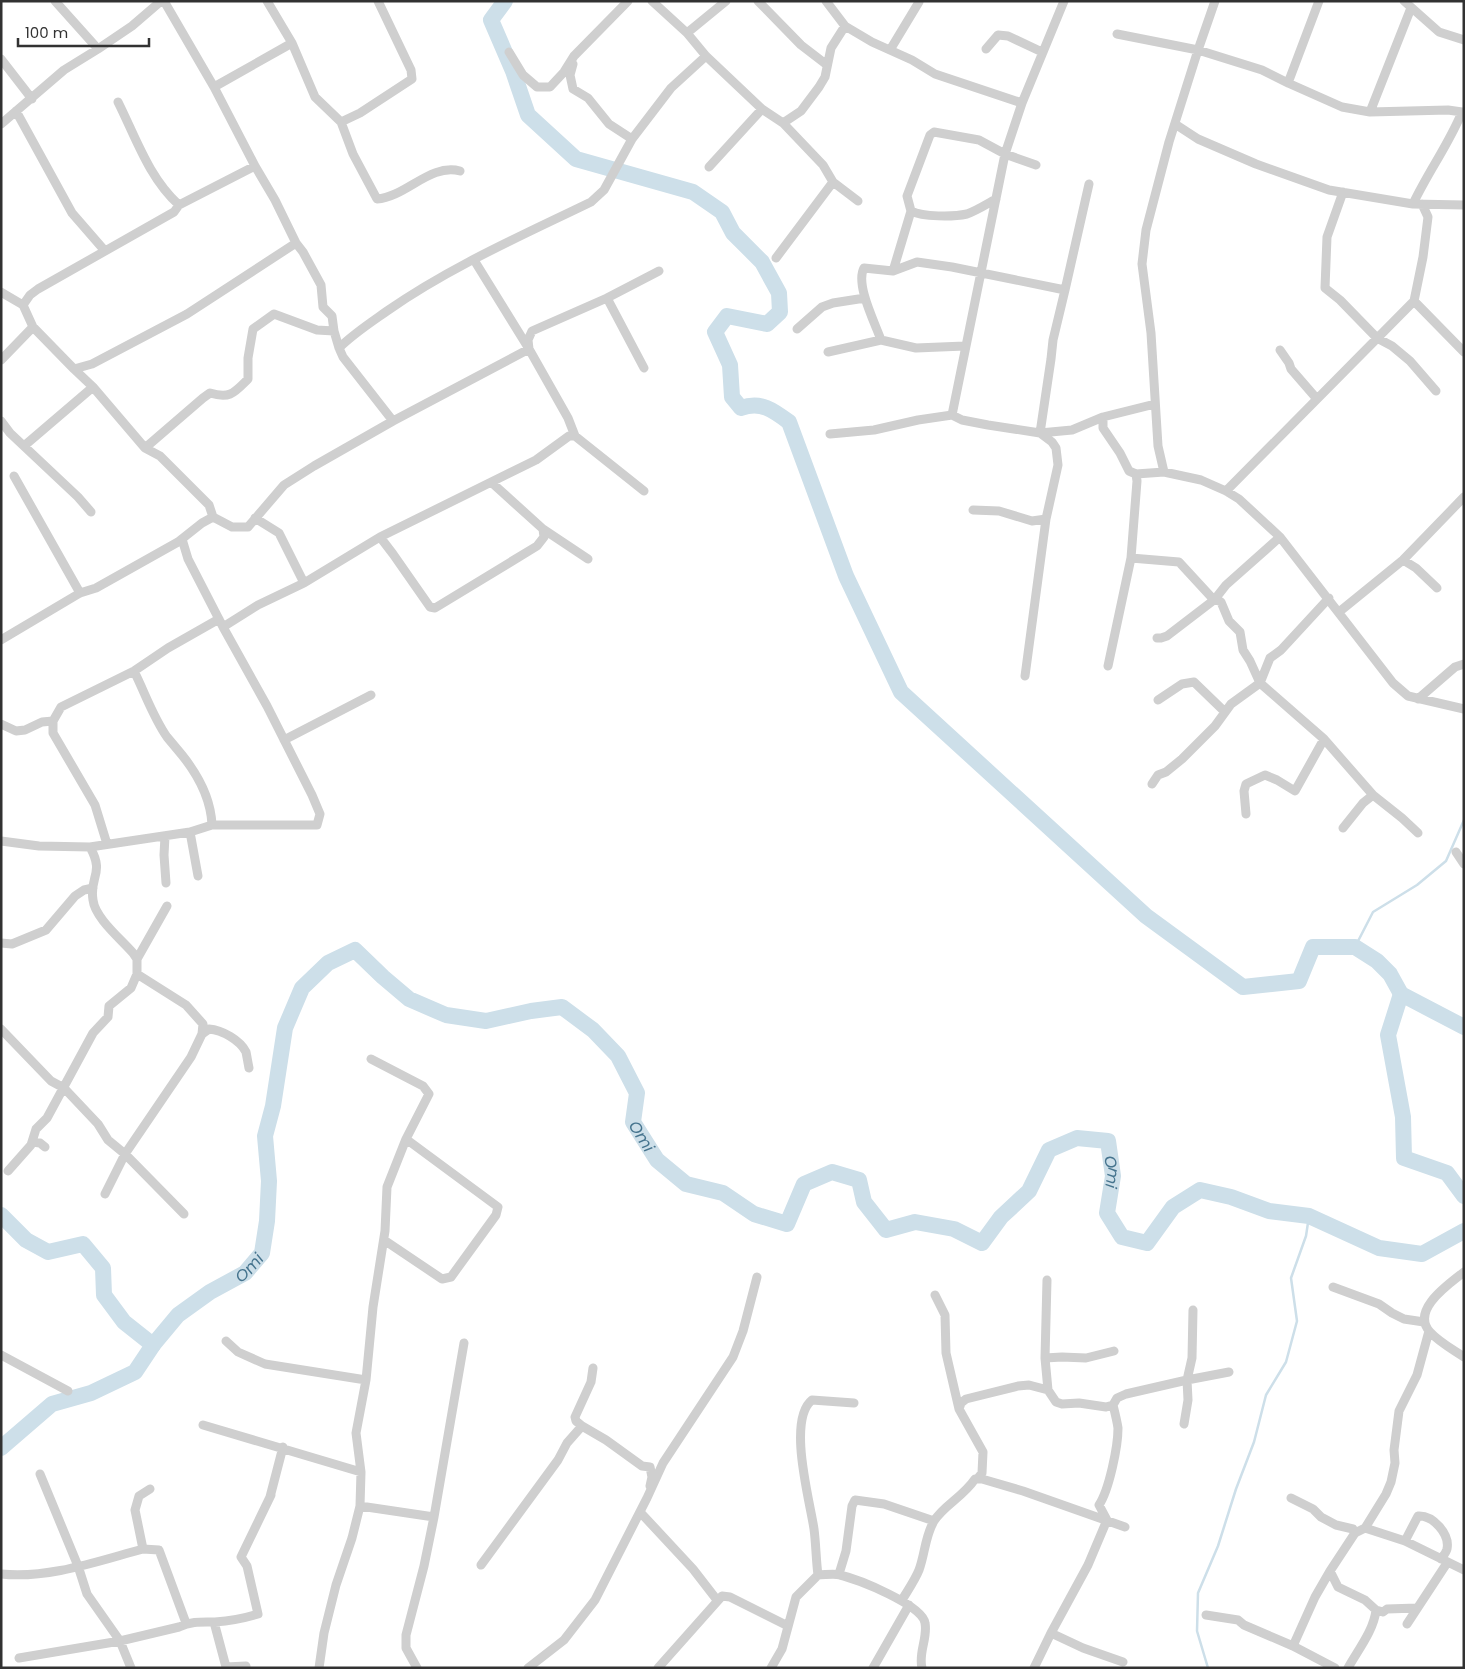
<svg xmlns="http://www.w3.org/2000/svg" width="1465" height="1669" font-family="Poppins,sans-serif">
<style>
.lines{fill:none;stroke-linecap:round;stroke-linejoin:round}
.stream{stroke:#cddfe9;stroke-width:2.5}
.river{stroke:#cddfe9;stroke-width:16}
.minor{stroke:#cfcfcf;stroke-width:9}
.labels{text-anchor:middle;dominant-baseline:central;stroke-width:5;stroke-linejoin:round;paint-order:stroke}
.water-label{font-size:16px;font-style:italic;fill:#46748e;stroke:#fff}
</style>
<rect width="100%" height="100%" fill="#fff"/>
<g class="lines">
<path class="stream" d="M1355 947 1373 912 1417 885 1446 861 1464 820
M1208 1668 1197 1631 1198 1593 1218 1546 1236 1489 1254 1442 1266 1395 1286 1362 1297 1321 1291 1278 1306 1236 1309 1216"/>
<g class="river">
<path d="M505 1 491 20 513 71 528 115 576 159 693 192 722 212 733 233 762 262 779 293 780 312 767 324 727 316 715 332 730 365 732 397 741 408C761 401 773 410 789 422L846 576 901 692 1146 916 1243 987 1299 981 1313 947H1355L1377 961 1390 974 1401 994"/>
<path d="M1464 1027 1401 994 1388 1035 1403 1117 1404 1158 1447 1173 1464 1196"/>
<path d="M1 1215 26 1240 48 1252 83 1244 103 1268 104 1295 124 1322 153 1345"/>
<path id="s1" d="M1 1448 52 1404 91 1393 135 1372 153 1345 178 1315 210 1292 245 1273 262 1253 267 1221 269 1181 265 1136 273 1106 285 1028 302 988 328 963 355 950 383 977 409 999 446 1015 486 1021 531 1011 562 1007 593 1030 618 1056 637 1093 633 1122 657 1160 686 1184 723 1193 754 1214 787 1224 804 1184 832 1172 859 1180 864 1202 886 1230 915 1222 954 1229 982 1243 1001 1217 1029 1191 1049 1150 1077 1138 1108 1141 1113 1176 1107 1213 1122 1237 1147 1243 1173 1207 1200 1190 1231 1197 1269 1211 1309 1216 1379 1248 1422 1254 1464 1231"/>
</g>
<path class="minor" d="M55 1 98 49
M164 1 214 87 292 43
M267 1 292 43 315 97 341 122 353 154 377 199C406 197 430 163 460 171
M652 1 687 33 706 56 762 109 783 123 823 165 833 182 858 201
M758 1 801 45 827 65
M826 1 845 26 872 42 912 60 935 74 1022 103
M1404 1 1439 32 1464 40
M687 33 726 1
M1117 34 1198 50 1262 70 1288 83 1342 107 1370 112 1448 110 1462 112C1449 144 1428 172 1413 204L1464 205
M986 49 998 35 1008 36 1042 52
M890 50 919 2
M509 52 523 75 537 87H550L564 72 574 56 628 1
M1 59 32 99
M573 64 570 75 573 89 588 98 609 124 632 139
M1288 83 1319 1
M214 87 255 166
M118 102C136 138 149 178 179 205
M16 111 72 213 105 251
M1370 112 1411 8
M341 122 360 113 412 79 411 70 378 1
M783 123 801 111 819 87 825 77 831 48 845 26
M1 124 64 70 98 49 132 26 161 1
M1175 124 1198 139 1256 164 1329 190 1413 204
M709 167 762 109
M1343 192 1327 237 1325 288 1340 300 1377 338 1392 346 1410 361 1436 391
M996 199C987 204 976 211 967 214 953 217 923 217 911 211L907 196 930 135 934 132 979 140 1005 154 1036 165
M776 258 833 182
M474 260 529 349 568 418 575 436
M893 271 911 211
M1065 290 1089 184
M1 292 23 305 33 327 74 369 93 387 145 448 160 456 209 505 213 517 232 527H248L284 485 314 466 393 421 529 349 528 340 532 331 607 298 659 271
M607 298 644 368
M1414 301 1423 257 1428 217 1422 204
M23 305 30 295 38 289 174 212 179 205 255 166 275 200 296 243 303 252 321 285 323 307 332 316 334 331 339 348 343 357 393 421
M797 329 822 307 833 303 865 298
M965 346 916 348 881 340C875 323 855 284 864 268L893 271 917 262 952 267 1065 290 1053 340 1051 359 1040 433 1072 430 1103 417V428L1120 453 1129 471 1136 474
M339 348C353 334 370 323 387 311 450 267 521 236 591 202L604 190 632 139 671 88 706 56
M1280 350 1289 363 1291 369 1317 399
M828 352 881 340
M1 360 33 327
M74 369 92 364 187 314 296 243
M952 415 1005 154 1022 103 1064 1
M1103 417 1155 404
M1 421 10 433 78 497 91 512
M830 434 874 430 918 420 952 415 962 420 988 425 1040 433 1052 442 1056 448 1058 465 1046 519 1025 676
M24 446 93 387
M145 448 203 398 210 393C230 399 234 393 248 379V358L253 329 274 314 317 330 334 331
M1164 472 1158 446 1151 333 1142 264 1146 230 1169 142 1198 50 1215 1
M14 476 80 593
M1226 491 1414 301 1464 352
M973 510 999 511 1032 521 1046 519
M255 518 279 533 304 583
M543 529 588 559
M380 537 393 554 430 607 435 608 537 546 544 537 543 529 491 482
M1280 537 1226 585 1215 599 1221 602 1229 621 1240 632 1243 650 1250 661 1260 683 1324 739 1373 795 1402 818 1418 833
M1131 558 1179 562 1214 600 1167 636 1161 638H1157
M1403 560 1416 568 1437 588
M1339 612 1403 560 1464 497
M223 627 258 605 304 583 380 537 536 460 569 436H575L644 491
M1 640 80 593 96 588 178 542 202 523 213 517
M1108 666 1131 558 1137 481 1136 474 1164 472 1201 480 1226 491 1239 499 1280 537 1393 683 1408 696 1464 709
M134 671C145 693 153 717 167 737 172 743 177 749 182 755 198 775 211 800 212 825
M1418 699 1455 667 1464 664
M1158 700 1182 684 1194 682 1225 712
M1 724 16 731 25 730 42 722 53 721
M284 740 371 695
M1152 784 1158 775 1166 772 1182 759 1215 726 1231 704 1260 683 1270 658 1281 650 1329 598
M1246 814 1244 791 1246 784 1265 775 1277 780 1295 791 1324 739
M1343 828 1363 803 1373 795
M190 832 198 876
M165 836 164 855 166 883
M1 841 39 846 90 847 190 832 212 825H317L320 814 312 795 267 706 223 627 188 559 182 539 178 542
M107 844 95 805 53 733V721L61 707 134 671 168 648 219 619
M90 847C105 874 89 876 93 900 95 918 121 939 133 953L137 959V974L186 1005 203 1024 202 1034 209 1029C222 1030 240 1040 246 1052 247 1057 248 1063 249 1068
M1456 852 1464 864
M1 943 12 944 46 930 75 896 84 890 93 888
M137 959 167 906
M1 1029 51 1081 64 1088 98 1124 108 1140 125 1154 184 1214
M32 1142 40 1143 45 1147
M8 1171 31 1145 36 1129 47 1118 93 1033 108 1017 109 1006 131 988 137 974
M105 1194 125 1154 191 1057 202 1034
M384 1240 442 1279 451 1277 496 1215 498 1207 406 1139
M1464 1272C1449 1284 1410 1310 1430 1332 1439 1342 1452 1349 1464 1357
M1047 1280 1045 1358 1048 1390
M1333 1287 1379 1304 1392 1313 1404 1319 1424 1322
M935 1295 945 1315 946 1353 959 1409 983 1452 982 1473 978 1478
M1193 1310 1192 1358 1187 1380 1229 1372
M226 1341 238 1352 265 1364 366 1380
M1 1355 68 1391
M1045 1358 1062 1357 1086 1358 1114 1351
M959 1409 961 1403 966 1399 1018 1386 1029 1385 1048 1390 1056 1402 1062 1404 1079 1403 1106 1407 1113 1405 1117 1398 1126 1394 1187 1380 1188 1400 1184 1424
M203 1425 361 1472
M582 1426 606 1440 642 1466 650 1467 652 1477 650 1486
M40 1474 78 1566 87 1594 120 1641 131 1668
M150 1489 139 1496 135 1510 143 1549 159 1550 186 1623
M270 1497 283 1447
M1291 1498 1313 1509 1321 1517 1336 1525 1353 1529 1355 1533
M360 1506 434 1517
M640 1512 693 1569 717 1600
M1365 1528 1386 1494 1391 1482 1395 1463 1394 1450 1399 1411 1417 1375 1429 1331
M1405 1541 1418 1516C1433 1515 1450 1534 1447 1549 1446 1553 1443 1556 1441 1559
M481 1565 558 1460 567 1443 582 1426 576 1421 575 1417 591 1382 593 1368
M1330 1571 1338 1587 1365 1600 1376 1610C1374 1630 1358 1650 1348 1668
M1 1574C49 1579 98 1561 143 1549
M839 1574 846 1551 852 1506 855 1500 884 1504 934 1521
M818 1575C816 1560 816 1544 814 1529 810 1501 787 1420 812 1400L854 1403
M902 1600C908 1590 915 1580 919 1570 925 1554 925 1536 934 1521 944 1505 963 1497 975 1479H982L1023 1491 1125 1527
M1376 1610 1383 1612 1387 1609 1417 1608
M1206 1615 1238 1620 1244 1625 1293 1646 1335 1668
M214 1622 226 1667 246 1666V1668
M1407 1624 1447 1563
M1051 1633 1083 1648 1123 1662
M1293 1646 1315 1597 1330 1571 1355 1533 1365 1528 1405 1541 1464 1570
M19 1658 120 1641 179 1627C191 1621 202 1622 215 1622 229 1621 245 1618 258 1614L247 1566 241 1557 271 1495
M319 1668 324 1633 336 1585 352 1538 360 1506 361 1472 356 1433 366 1380 373 1307 385 1231 387 1187 406 1139 429 1094 423 1086 371 1059
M417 1668 406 1648V1635L424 1566 434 1517 464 1343
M528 1668 564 1640 595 1600 647 1498 663 1463 733 1357 743 1331 757 1277
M658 1668 722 1596 730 1597 788 1626
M771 1668 782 1649 796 1597 818 1575C825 1575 834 1573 840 1575 857 1579 923 1605 925 1623 928 1638 918 1653 922 1668
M873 1668 909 1605
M1034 1668 1051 1633 1088 1565 1107 1520 1099 1505C1109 1490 1118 1447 1118 1428 1117 1421 1115 1413 1113 1405"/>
</g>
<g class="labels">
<g class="water-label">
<text stroke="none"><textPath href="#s1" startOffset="1064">Omi</textPath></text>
<text stroke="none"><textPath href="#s1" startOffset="1710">Omi</textPath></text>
<text stroke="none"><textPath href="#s1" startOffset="314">Omi</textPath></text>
</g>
</g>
<rect width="1465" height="1669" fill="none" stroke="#323232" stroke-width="5"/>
<path d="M18 38v8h131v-8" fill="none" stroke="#323232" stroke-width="2.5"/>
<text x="25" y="38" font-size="15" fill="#323232" stroke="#ffffff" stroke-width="4" paint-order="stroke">100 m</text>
</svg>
